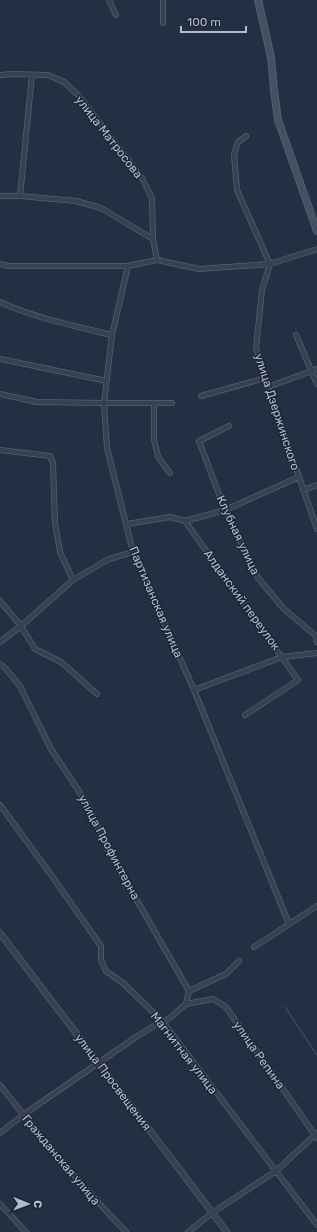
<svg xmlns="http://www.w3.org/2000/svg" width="317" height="1232" font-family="Rubik,sans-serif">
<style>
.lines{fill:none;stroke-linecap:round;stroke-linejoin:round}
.stream{stroke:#354a6a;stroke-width:1.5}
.minor-casing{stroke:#555f6f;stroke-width:6}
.tertiary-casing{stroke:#555f6f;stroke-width:7}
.secondary-casing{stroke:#555f6f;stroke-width:8}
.minor{stroke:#374151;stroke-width:4.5}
.tertiary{stroke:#374151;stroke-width:5.5}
.secondary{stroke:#455065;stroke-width:6}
.labels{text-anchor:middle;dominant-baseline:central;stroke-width:3;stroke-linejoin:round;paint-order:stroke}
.street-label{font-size:12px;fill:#b4bccc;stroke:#1c2636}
</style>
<rect width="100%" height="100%" fill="#232f42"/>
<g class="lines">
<path class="stream" d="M285 1007 317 1055"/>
<g class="minor-casing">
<path id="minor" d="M109 0 116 15
M163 23V0
M0 75 12 74 48 75 64 82 79 96 142 178 152 198 153 239 157 260
M246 136 238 142 234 155 237 190 270 264 262 290 256 348 265 378 317 529
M0 196H20L76 201 101 208 153 239
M20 196 32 75
M0 264 9 266H128L157 260 199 269 270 264 317 249
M128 266 112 335 104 403 107 448 133 552 194 690 289 924
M0 302C35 318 74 326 112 335
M296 335 317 384
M0 359 107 381
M268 387 317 369
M0 394 37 402 104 403H172
M201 396 265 378
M154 403V439L158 457 170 473
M229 426 199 441 225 510 258 578 283 608 316 636 317 642
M0 450 50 456 53 463 55 523 60 552 73 580
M303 490 317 485
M185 521 298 680 245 715
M127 524 170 517 185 521 225 510 299 477
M0 601 21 626 35 649 61 662 97 694
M0 642 21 626 73 580 109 559 133 552
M0 664 5 668 20 686 51 749 88 805 109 852 189 991
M194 690 282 657 317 653
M0 805 49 872 101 946V960L106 971 123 983 162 1021 317 1225
M254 947 317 906
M186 1004 213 999 226 1007 317 1138
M0 1085C39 1136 81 1185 126 1232
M0 1133 23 1115 136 1037 162 1021 167 1020 186 1004 189 991 226 974 239 961
M0 1204 26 1232
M188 1232 212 1213 276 1171 317 1133"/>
</g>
<g class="tertiary-casing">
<path id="tertiary" d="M0 933 227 1232"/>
</g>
<g class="secondary-casing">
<path id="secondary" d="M258 0 271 57 274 90 278 120 317 231"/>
</g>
<use href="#minor" class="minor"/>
<use href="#tertiary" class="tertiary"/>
<use href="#secondary" class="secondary"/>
</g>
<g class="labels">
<g class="street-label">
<text transform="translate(109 137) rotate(52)">улица Матросова</text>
<text transform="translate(277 412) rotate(72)">улица Дзержинского</text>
<text transform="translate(238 535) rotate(65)">Клубная улица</text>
<text transform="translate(242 600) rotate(54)">Алданский переулок</text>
<text transform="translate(156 602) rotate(67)">Партизанская улица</text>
<text transform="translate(109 847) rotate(62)">улица Профинтерна</text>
<text transform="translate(184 1053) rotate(52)">Магнитная улица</text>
<text transform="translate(259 1055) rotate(55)">улица Репина</text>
<text transform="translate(113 1082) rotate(53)">улица Просвещения</text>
<text transform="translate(61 1160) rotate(50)">Гражданская улица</text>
</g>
</g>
<g transform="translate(28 1204) rotate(91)" stroke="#1c2636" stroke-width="3" paint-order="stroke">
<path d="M0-3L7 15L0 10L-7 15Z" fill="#b4bccc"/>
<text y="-6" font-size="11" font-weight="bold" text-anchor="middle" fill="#b4bccc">С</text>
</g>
<path d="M181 26v6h65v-6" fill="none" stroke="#b4bccc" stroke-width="2"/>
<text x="187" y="26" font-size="12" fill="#b4bccc" stroke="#1c2636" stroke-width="3" paint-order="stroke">100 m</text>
</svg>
